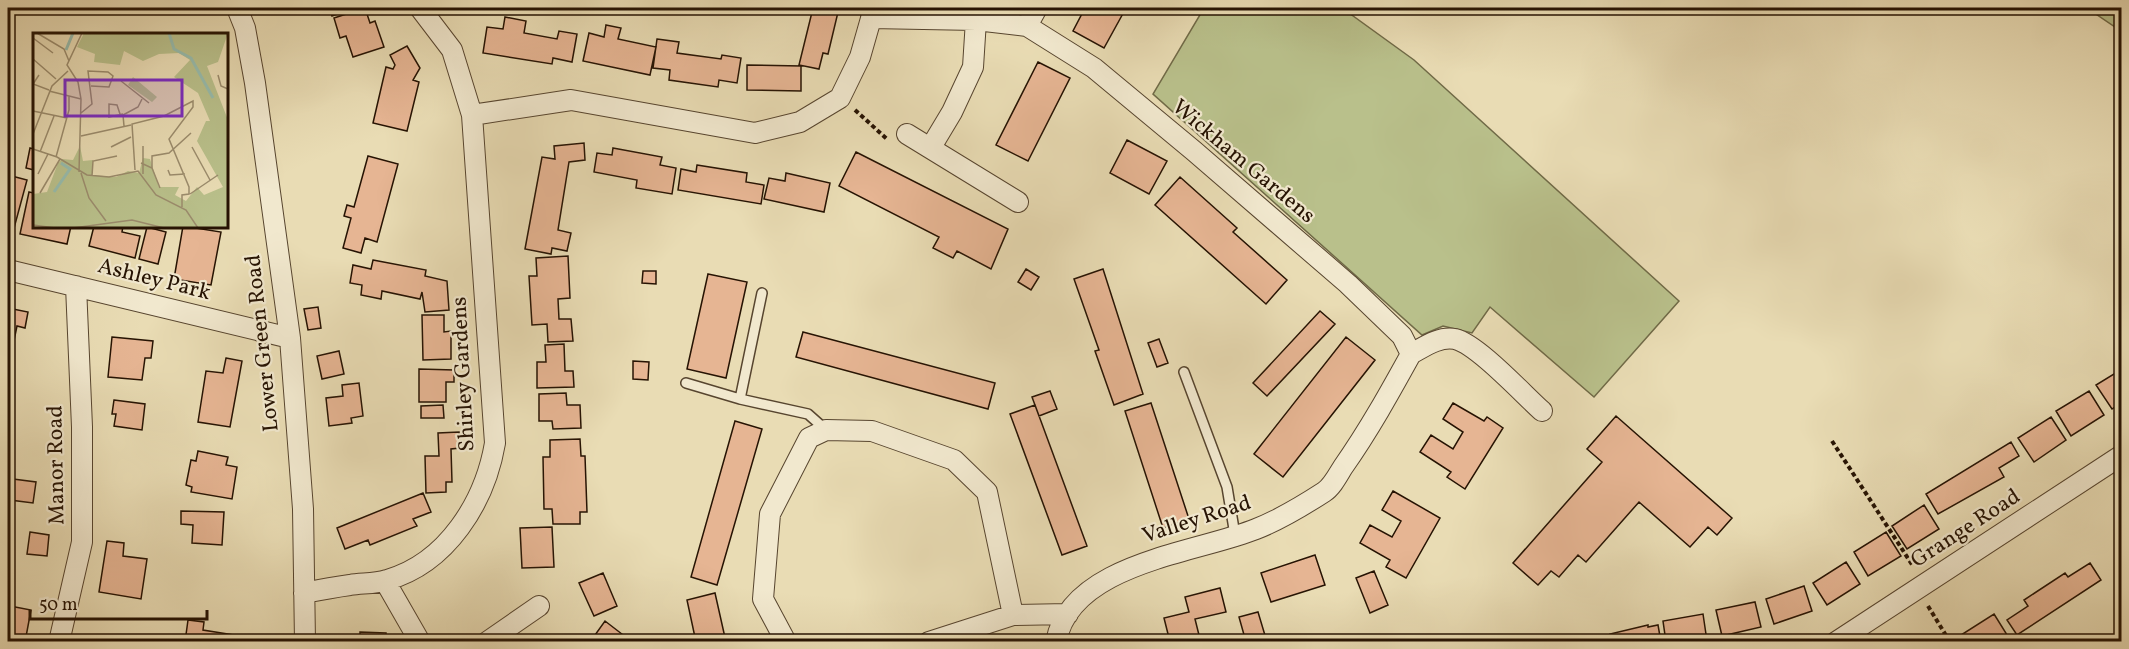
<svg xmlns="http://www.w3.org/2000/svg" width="2129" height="649" font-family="Vollkorn,serif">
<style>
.green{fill:#b9c08b;stroke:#706a47;stroke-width:1.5}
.building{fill:#e6b593;stroke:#261303;stroke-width:1.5}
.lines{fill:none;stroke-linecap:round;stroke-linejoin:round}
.lane-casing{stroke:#57452f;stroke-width:12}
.street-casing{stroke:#57452f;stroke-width:22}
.path{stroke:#261303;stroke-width:4;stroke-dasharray:4.5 3;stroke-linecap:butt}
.lane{stroke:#f1e8ce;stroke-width:9}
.street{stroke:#f1e8ce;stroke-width:20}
.labels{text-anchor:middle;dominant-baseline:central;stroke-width:4.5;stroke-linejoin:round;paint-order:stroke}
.street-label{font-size:22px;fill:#261303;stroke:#f1e8ce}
.inset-river{fill:none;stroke:#97bcad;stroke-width:3}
.inset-road{fill:none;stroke:#9b8c6d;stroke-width:1.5}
.view{fill:#7b2cbf;fill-opacity:0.15;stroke:#7b2cbf;stroke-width:3}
.inset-edge{fill:none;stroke:#261303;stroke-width:3}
</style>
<rect width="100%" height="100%" fill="#e9dcb4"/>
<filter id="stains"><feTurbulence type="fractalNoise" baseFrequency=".00333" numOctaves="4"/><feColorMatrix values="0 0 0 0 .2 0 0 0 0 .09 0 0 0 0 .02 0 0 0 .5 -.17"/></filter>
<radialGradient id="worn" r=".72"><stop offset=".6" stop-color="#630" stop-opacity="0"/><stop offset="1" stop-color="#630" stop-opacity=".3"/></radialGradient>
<path class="green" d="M1204 8H1342L1414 60 1679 301 1594 397 1490 307 1472 333 1443 326 1422 335 1153 94Z
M2087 8H2121V31Z"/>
<path class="building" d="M329 8H354L332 16Z
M365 8 370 23 375 21 384 47 353 57 346 36 340 38 334 18Z
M813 8H839L828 54 823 53 819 69 799 65Z
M1085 8H1126L1104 48 1073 31Z
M505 17 526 21 524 33 557 39 559 31 577 34 572 62 553 58 552 64 483 53 487 27 503 29Z
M606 25 621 28 618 39 656 47 650 75 583 61 589 33 604 37Z
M657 39 679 42 677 53 721 59 722 55 741 58 737 83 719 80 718 87 669 80 670 70 653 68Z
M407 46 420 68 413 80 419 82 407 131 373 123 386 67 393 69 395 65 390 55Z
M1038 62 1070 78 1028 161 996 145Z
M747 65 801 66V91L747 90Z
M1127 140 1167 161 1149 194 1110 173Z
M584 143 585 160 569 162 558 230 571 233 567 251 552 248 551 254 525 249 542 157 555 159 554 146Z
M30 148 34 149V170L26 168Z
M613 148 662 157 660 165 676 168 672 194 636 188 637 180 594 172 597 153 612 155Z
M856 152 1008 229 991 269 957 251 953 258 933 248 939 237 839 186Z
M368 156 398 164 377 242 365 238 361 253 343 248 351 218 344 216 347 205 354 207Z
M697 165 747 173 746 182 764 185 761 204 678 190 681 169 696 172Z
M786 173 830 183 824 212 764 199 769 178 785 181Z
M8 175 27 180 13 232 8 231Z
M1180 177 1237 228 1233 232 1287 280 1266 304 1155 205Z
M29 192 34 193V226H71L67 244 20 234Z
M94 226H123L122 232 140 236 135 258 89 246Z
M183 226 221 232 211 285 174 279Z
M147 227 166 232 158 264 139 259Z
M568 256 570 298 558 299 559 319H571L573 341 548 342 547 324 532 325 529 276H537L536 258Z
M373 260 426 270 425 276 447 281 449 310 425 312 422 292 420 299 382 291 381 299 361 295 362 285 350 283 353 265 371 269Z
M1026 269 1039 277 1031 290 1018 282Z
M1103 269 1143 394 1114 405 1095 351 1099 350 1074 279Z
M643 271H656V284L642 283Z
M708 274 747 282 726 378 687 369Z
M318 307 321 328 308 330 304 309Z
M8 308 28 312 25 328 17 326 12 350 8 349Z
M1320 311 1335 324 1267 396 1253 383Z
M422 315H444V332L451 331V359L423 360Z
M803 332 995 383 988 409 796 357Z
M112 337 153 341 151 358H145L142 380 108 377Z
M1346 337 1375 360 1283 477 1254 454Z
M1159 339 1168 363 1157 367 1148 343Z
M564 344 565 371H573L574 387 537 388V362H546L545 345Z
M339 351 344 374 322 379 317 356Z
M226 358 242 361 230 427 198 422 206 371 223 373Z
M633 361 649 362 648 380 633 379Z
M419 369 454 370V382H446V402H419Z
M2122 369V402L2112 409 2096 385Z
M359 383 363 416 351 418 352 423 329 426 326 398 343 396 342 385Z
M1050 391 1057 409 1039 416 1032 397Z
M2089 391 2104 415 2071 436 2056 411Z
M566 393 567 405H580L581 428 553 429 552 421H539V394Z
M114 400 145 404 142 430 114 426 116 414H112Z
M1151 403 1189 519 1163 528 1125 411Z
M1453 403 1484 421 1487 417 1503 428 1465 489 1447 477 1451 472 1420 452 1431 435 1453 449 1463 432 1443 419Z
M443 405 444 418H421V406Z
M1035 405 1087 546 1062 555 1010 414Z
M1616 416 1732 518 1717 535 1708 527 1690 547 1639 502 1586 562 1578 555 1559 577 1551 571 1538 585 1513 563 1602 462 1587 449Z
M2051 417 2066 440 2034 462 2018 438Z
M735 421 762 429 717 585 691 577Z
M459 432 460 448 451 449 452 482H446V492L426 493 425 456H439L438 433Z
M580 439 581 456H585L587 512H580V524H553L552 509H544L543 457H550V440Z
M2011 442 2019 456 1999 468 2004 477 1938 514 1926 494Z
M198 451 228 457 226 465 237 467 232 499 191 492 192 487 186 485 191 460 196 461Z
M13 479 36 482 33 503 10 500Z
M1393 491 1440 518 1406 578 1386 567 1390 560 1360 543 1370 525 1392 537 1401 521 1382 510Z
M423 493 431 512 413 519 417 526 370 545 368 540 345 549 337 528Z
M1924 505 1939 529 1907 549 1892 526Z
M181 511 224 512 222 545 192 543 193 525 181 524Z
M552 527 554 567 522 568 520 528Z
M30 532 49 535 47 556 27 554Z
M1886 532 1901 556 1868 576 1854 552Z
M107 541 124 543 123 556 147 559 141 599 99 592Z
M1315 555 1325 585 1271 602 1261 573Z
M1846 562 1860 584 1827 605 1813 583Z
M2090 563 2101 580 2017 635 2007 620 2028 606 2024 600 2065 573 2068 577Z
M1374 571 1388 605 1370 613 1356 578Z
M603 573 617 606 594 616 579 583Z
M1804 586 1812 611 1774 624 1766 599Z
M1220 588 1226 612 1195 619 1199 635 1170 642 1164 618 1189 612 1185 597Z
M715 593 726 642H696L687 600Z
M1755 602 1761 627 1722 636 1716 610Z
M10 606 31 610 25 642H8Z
M1258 612 1267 642H1246L1239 617Z
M1703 614 1707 641 1666 642 1663 621Z
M1994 614 2009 638 2004 642H1965L1961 635Z
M188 620 204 622 203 630 241 636 240 642H185Z
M605 621 631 641V642H590Z
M1648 625V627L1658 625 1661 642H1612L1610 634Z
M360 632 386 633V642H360Z"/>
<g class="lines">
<g class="lane-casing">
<path id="lane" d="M762 293 740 399 808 414 826 430
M1184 372 1227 487 1235 535
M686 383 740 399"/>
</g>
<g class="street-casing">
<path id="street" d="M237 8 245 28 255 83 290 338 303 509 305 642
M871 18 976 20 1027 26 1094 68 1194 151 1348 284 1402 336 1411 354
M1027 26 1037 8
M472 115 571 100 755 133 800 122 840 98 860 57 874 8
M907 134 1018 202
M931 147 952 112 973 67 976 20
M8 270 290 338
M1411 354C1424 347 1439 336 1455 339 1477 344 1523 394 1542 411
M385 581 420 642
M304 593C319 590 335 587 350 585 362 583 375 584 387 580 447 563 485 502 495 443L472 115 452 50 420 8
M59 642 82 542V427L76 286
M487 642 539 606
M786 642 763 599 770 514 809 438 826 430 872 431 954 460 987 492 1013 615
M929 642 1013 615 1068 614
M1056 642C1070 563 1197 553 1256 529 1279 520 1304 505 1324 492 1332 487 1338 475 1343 467 1369 430 1390 392 1411 354
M1836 642 2122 455"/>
</g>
<path class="path" d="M855 110 887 139
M1832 441 1913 566
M1928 606 1950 642"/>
<use href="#lane" class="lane"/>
<use href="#street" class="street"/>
</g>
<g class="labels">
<g class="street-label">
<text transform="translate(1243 162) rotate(40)">Wickham Gardens</text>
<text transform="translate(154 280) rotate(14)">Ashley Park</text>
<text transform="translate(263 343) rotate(-96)">Lower Green Road</text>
<text transform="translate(464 374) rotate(-93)">Shirley Gardens</text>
<text transform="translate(57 465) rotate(-91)">Manor Road</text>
<text transform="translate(1197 520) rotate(-18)">Valley Road</text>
<text transform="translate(1966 529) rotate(-33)">Grange Road</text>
</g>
</g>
<g transform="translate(33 33)">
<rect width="195" height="195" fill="#e9dcb4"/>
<path d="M51 0H195L185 29 174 33 195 87V195L0 194V161L14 159 25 130 29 126 40 127 47 113 50 128 60 127 59 142 83 144 95 138 106 140 110 125 117 126 126 154H146L142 162 153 168 164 154 171 162 190 154 164 108 173 88H177L165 60 141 44 157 27 146 20 126 21 110 28 91 18 87 32 61 29 62 21 44 14ZM100 44 124 64 119 69 95 52Z" fill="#b9c08b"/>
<path class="inset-river" d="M136 0 141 16 158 25 180 65M33 17 40 0M21 159 37 136 28 130"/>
<path class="inset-road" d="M4 0 31 16 36 28M0 5 20 20M0 26 23 46M6 42 0 51 16 57M185 42 188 53 195 56M88 48 116 70M16 58 48 66M0 78 34 85M48 80 59 71 55 38 75 39 80 43 76 54 58 53M87 81 84 72 76 71V84L90 81M91 93 90 82 105 74 109 66M0 101 19 53 35 38M48 103 98 92M78 114 98 104M159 114 177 147M0 116 24 124 54 142 76 144 105 138 123 162 153 177 165 195M7 119 21 83M23 124 36 77V63M108 130 119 135 127 155M119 135V123L136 120 158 100M102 137 99 91 131 83 160 68V74L136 106 156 154V161L149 162V174M135 137 137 142 152 141M46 139 48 66 45 49 34 32 49 0M48 140 56 165 73 188M5 141 15 121M110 141V113M59 143 60 128 84 123M7 160 27 126M157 161 185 142M0 192 22 195M40 195 99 187 131 195"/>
<path class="view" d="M32 47H149V83H32Z"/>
<rect width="195" height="195" class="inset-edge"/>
</g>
<rect width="2129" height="649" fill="none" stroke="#e9dcb4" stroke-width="30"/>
<rect x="9" y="9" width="2111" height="631" fill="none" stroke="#261303" stroke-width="3"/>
<rect x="15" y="15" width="2099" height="619" fill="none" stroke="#261303" stroke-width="1.5"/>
<path d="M30 610v9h177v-9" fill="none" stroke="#261303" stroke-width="3"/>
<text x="39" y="610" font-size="18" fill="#261303" stroke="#f1e8ce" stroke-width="4.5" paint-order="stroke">50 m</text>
<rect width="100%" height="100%" filter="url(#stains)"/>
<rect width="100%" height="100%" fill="url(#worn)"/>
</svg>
